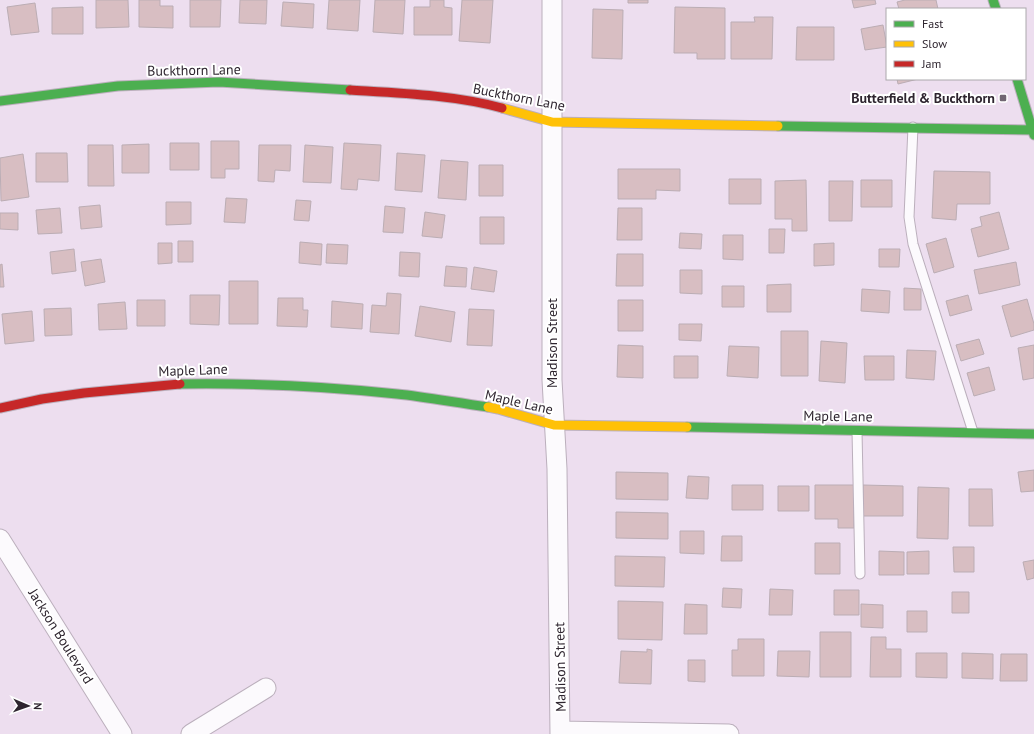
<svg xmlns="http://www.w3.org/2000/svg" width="1034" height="734" font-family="'PT Sans',sans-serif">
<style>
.building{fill:#d8bec2;stroke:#bbadb4}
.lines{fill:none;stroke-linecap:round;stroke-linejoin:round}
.lane-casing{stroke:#bbafbc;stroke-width:11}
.street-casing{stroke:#bbafbc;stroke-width:21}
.fast-casing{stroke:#bbafbc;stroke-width:11}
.slow-casing{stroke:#bbafbc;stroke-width:11}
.jam-casing{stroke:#bbafbc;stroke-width:11}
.lane{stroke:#fcfafd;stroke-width:9}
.street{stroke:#fcfafd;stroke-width:19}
.fast{stroke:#4caf50;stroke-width:9}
.slow{stroke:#ffc107;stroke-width:9}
.jam{stroke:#c62828;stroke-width:9}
.poi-dot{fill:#716672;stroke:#fff;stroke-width:1.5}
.labels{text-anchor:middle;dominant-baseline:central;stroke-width:4;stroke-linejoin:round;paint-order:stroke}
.street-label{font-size:14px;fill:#2e252f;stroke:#fff}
.poi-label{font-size:14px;font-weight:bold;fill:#2e252f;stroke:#fff;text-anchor:end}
</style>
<rect width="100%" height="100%" fill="#eddeef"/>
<path class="building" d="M96 0H128L129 27 96 28Z
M139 0H160V6H173V28L139 27Z
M190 0H221L220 27H190Z
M240 0H267L266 24 239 23Z
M329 0H360L358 31 327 29Z
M375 0H405L403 34 373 32Z
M430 0H444V7L452 8V35H414V7H430Z
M462 0H493L490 43 459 41Z
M628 0H648V3H628Z
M852 0H875L876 4 854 8Z
M905 0H936L938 9H899L897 2Z
M283 2 314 4 313 28 281 26Z
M35 3 39 32 11 35 7 7Z
M83 7V34H52V8Z
M675 7 725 8V59H697V53H674Z
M593 9 623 10 622 59 592 58Z
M754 17H773L772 59H731V22H755Z
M883 25 887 47 865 50 861 29Z
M797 27H834V60H796Z
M897 79H918L898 84Z
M211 141H239V169H225V178H211Z
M170 143H199V170H170Z
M344 143 381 145 379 181 358 179 357 190 341 189Z
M149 144V173H122V145Z
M88 145H113L114 186H88Z
M259 145H291L290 171 275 170 274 182 258 181Z
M305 145 333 147 331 183 303 182Z
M36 153H67L68 182H36Z
M397 153 425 155 422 192 395 190Z
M23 154 29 197 1 201 0 158Z
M441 160 468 162 466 200 438 198Z
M479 165H503V196H479Z
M618 169H680V191L656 190V199H618Z
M934 171 990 172V204H957L956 220 932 218Z
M729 179H761V204H729Z
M806 180 807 231H792V219H775V181Z
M861 180H892V207H861Z
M829 181H853L852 221H829Z
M226 198 247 199 245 223 224 222Z
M296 200 311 201 309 221 294 220Z
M166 202H191V224L166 225Z
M100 205 102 227 81 229 79 207Z
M385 206 405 208 403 233 383 232Z
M60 208 62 233 38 234 36 210Z
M618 208H642V240H617Z
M425 212 445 215 442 238 422 236Z
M999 212 1009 249 978 257 971 229 982 226 980 217Z
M0 213H18V230L0 229Z
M480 217H504V244H480Z
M769 229H785L784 253H769Z
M680 233 702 234 701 249 679 248Z
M723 235H743V260L723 259Z
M946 238 954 267 934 273 926 244Z
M178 241H193V262H178Z
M300 242 322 244 321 265 299 263Z
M158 243H172V263L158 264Z
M834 243V265L814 266V244Z
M327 244 348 245 347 264 326 263Z
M74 249 76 271 52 274 50 252Z
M879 249H900L899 267H879Z
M400 252 420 253 419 277 399 276Z
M617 254H643V286H616Z
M101 259 105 282 85 286 81 262Z
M1016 262 1020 285 979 294 974 270Z
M2 264 4 287H0V265Z
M446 266 467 268 466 287 444 286Z
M474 267 497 271 494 292 471 289Z
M680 270H702V294L680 293Z
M229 281H258V324H229Z
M791 284V312H767V285Z
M722 286H744V307H722Z
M904 288 921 289V310H904Z
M862 289 890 291 889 313 861 311Z
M387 293 401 294 399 334 370 332 372 305 386 306Z
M190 295H220L219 325 190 324Z
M968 295 972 310 950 316 946 301Z
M278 298H303V310H308L307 327 277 326Z
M1027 299 1034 324V330L1011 337 1002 306Z
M137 300H165V326H137Z
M618 300H643V331H618Z
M332 301 363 304 362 329 331 327Z
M125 302 127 329 99 330 98 304Z
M420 306 455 312 451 342 415 336Z
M71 308 72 335 45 336 44 309Z
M469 309 494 310 492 346 467 345Z
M32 311 34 341 5 344 2 314Z
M679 324H702L701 341 679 340Z
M781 331H808V376H781Z
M979 339 984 354 961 361 956 345Z
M821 341 847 343 845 383 819 381Z
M618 345 643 346V378L617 377Z
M1034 345V378L1023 380 1018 348Z
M729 346 759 347 758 378 727 376Z
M907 350 936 351 934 380 906 378Z
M674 356H698V378H674Z
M864 356H894V380H865Z
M989 367 995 390 974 396 967 373Z
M1034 470V491L1021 492 1018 472Z
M616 472 668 473V500L616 499Z
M688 476 709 477 708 499 686 498Z
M732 485H763V510H732Z
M815 485H854V528H838V519H815Z
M863 485 903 486V516H863Z
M778 486H809V511H778Z
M918 487 949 488 948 539 917 538Z
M969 489H992L993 526H969Z
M616 512 668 513V539L616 538Z
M680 531H704V554L680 553Z
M722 536H742V561H721Z
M815 543H840V574H815Z
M953 547H974V572H954Z
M879 551 904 552V575H879Z
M929 551V574H907V552Z
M615 556 665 557 664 587 615 586Z
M1034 560V578L1027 580 1023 562Z
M723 588 742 589 741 608 722 607Z
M770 589 793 590 792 615H769Z
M834 590H859V615H834Z
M952 592H969V613H952Z
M618 601 663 602 662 640 618 639Z
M685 604 707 605V634H684Z
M861 604 883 605V628L861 627Z
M907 611H927V632H907Z
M820 632H851V677H820Z
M871 637H886V649H901V677H870Z
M738 639H764V676H732V650H738Z
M647 649 652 650 651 684 619 683 621 651 647 652Z
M778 651H810L809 677 777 676Z
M916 653H947V678L916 677Z
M962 653 993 654V679L962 678Z
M1001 654H1027V681H1000Z
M688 660H705V682L688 681Z"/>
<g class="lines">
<g class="lane-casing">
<path id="lane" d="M913 127 909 217 913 244 973 432
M857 431 860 574"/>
</g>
<g class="street-casing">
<path id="street" d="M552 0V380L557 469 560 734
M0 539 122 734
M560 731 729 734
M191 734 266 688"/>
</g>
<g class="fast-casing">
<path id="fast" d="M993 0 996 9
M1017 79 1034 135
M0 101 118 86 219 82 350 90
M778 126 1034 130
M180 384C252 383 325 386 397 394 427 397 457 403 488 407
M687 427 1034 434"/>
</g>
<g class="slow-casing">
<path id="slow" d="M502 108 552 122 778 126
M488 407 498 409 554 425 687 427"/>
</g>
<g class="jam-casing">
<path id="jam" d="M350 90C399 93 455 95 502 108
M0 408 42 399 84 393 180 384"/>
</g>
<use href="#lane" class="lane"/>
<use href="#street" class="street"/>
<use href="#fast" class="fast"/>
<use href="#slow" class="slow"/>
<use href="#jam" class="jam"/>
</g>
<rect class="poi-dot" x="999" y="94" width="8" height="8" rx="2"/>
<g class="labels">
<g class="street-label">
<text transform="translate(194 70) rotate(-1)">Buckthorn Lane</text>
<text transform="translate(519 97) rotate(11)">Buckthorn Lane</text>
<text transform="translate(552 343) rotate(-90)">Madison Street</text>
<text transform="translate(193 370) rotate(-2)">Maple Lane</text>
<text transform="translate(519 402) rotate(13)">Maple Lane</text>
<text transform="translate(838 416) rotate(1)">Maple Lane</text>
<text transform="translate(61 636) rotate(58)">Jackson Boulevard</text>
<text transform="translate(560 667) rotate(-91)">Madison Street</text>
</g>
<g class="poi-label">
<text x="995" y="98">Butterfield &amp; Buckthorn</text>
</g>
</g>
<rect x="886" y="8" width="140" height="72" fill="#ffffff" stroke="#aba8ac"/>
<rect x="894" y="21" width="20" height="6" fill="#4caf50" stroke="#aba8ac"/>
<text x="922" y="28" font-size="12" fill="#2e252f">Fast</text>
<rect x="894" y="41" width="20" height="6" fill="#ffc107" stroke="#aba8ac"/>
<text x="922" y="48" font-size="12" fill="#2e252f">Slow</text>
<rect x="894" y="61" width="20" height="6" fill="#c62828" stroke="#aba8ac"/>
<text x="922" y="68" font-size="12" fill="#2e252f">Jam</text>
<g transform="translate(28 706) rotate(92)" stroke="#ffffff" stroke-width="3" paint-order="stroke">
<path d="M0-3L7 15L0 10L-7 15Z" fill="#2e252f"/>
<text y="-6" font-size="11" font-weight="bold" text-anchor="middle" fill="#2e252f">N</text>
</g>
</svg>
